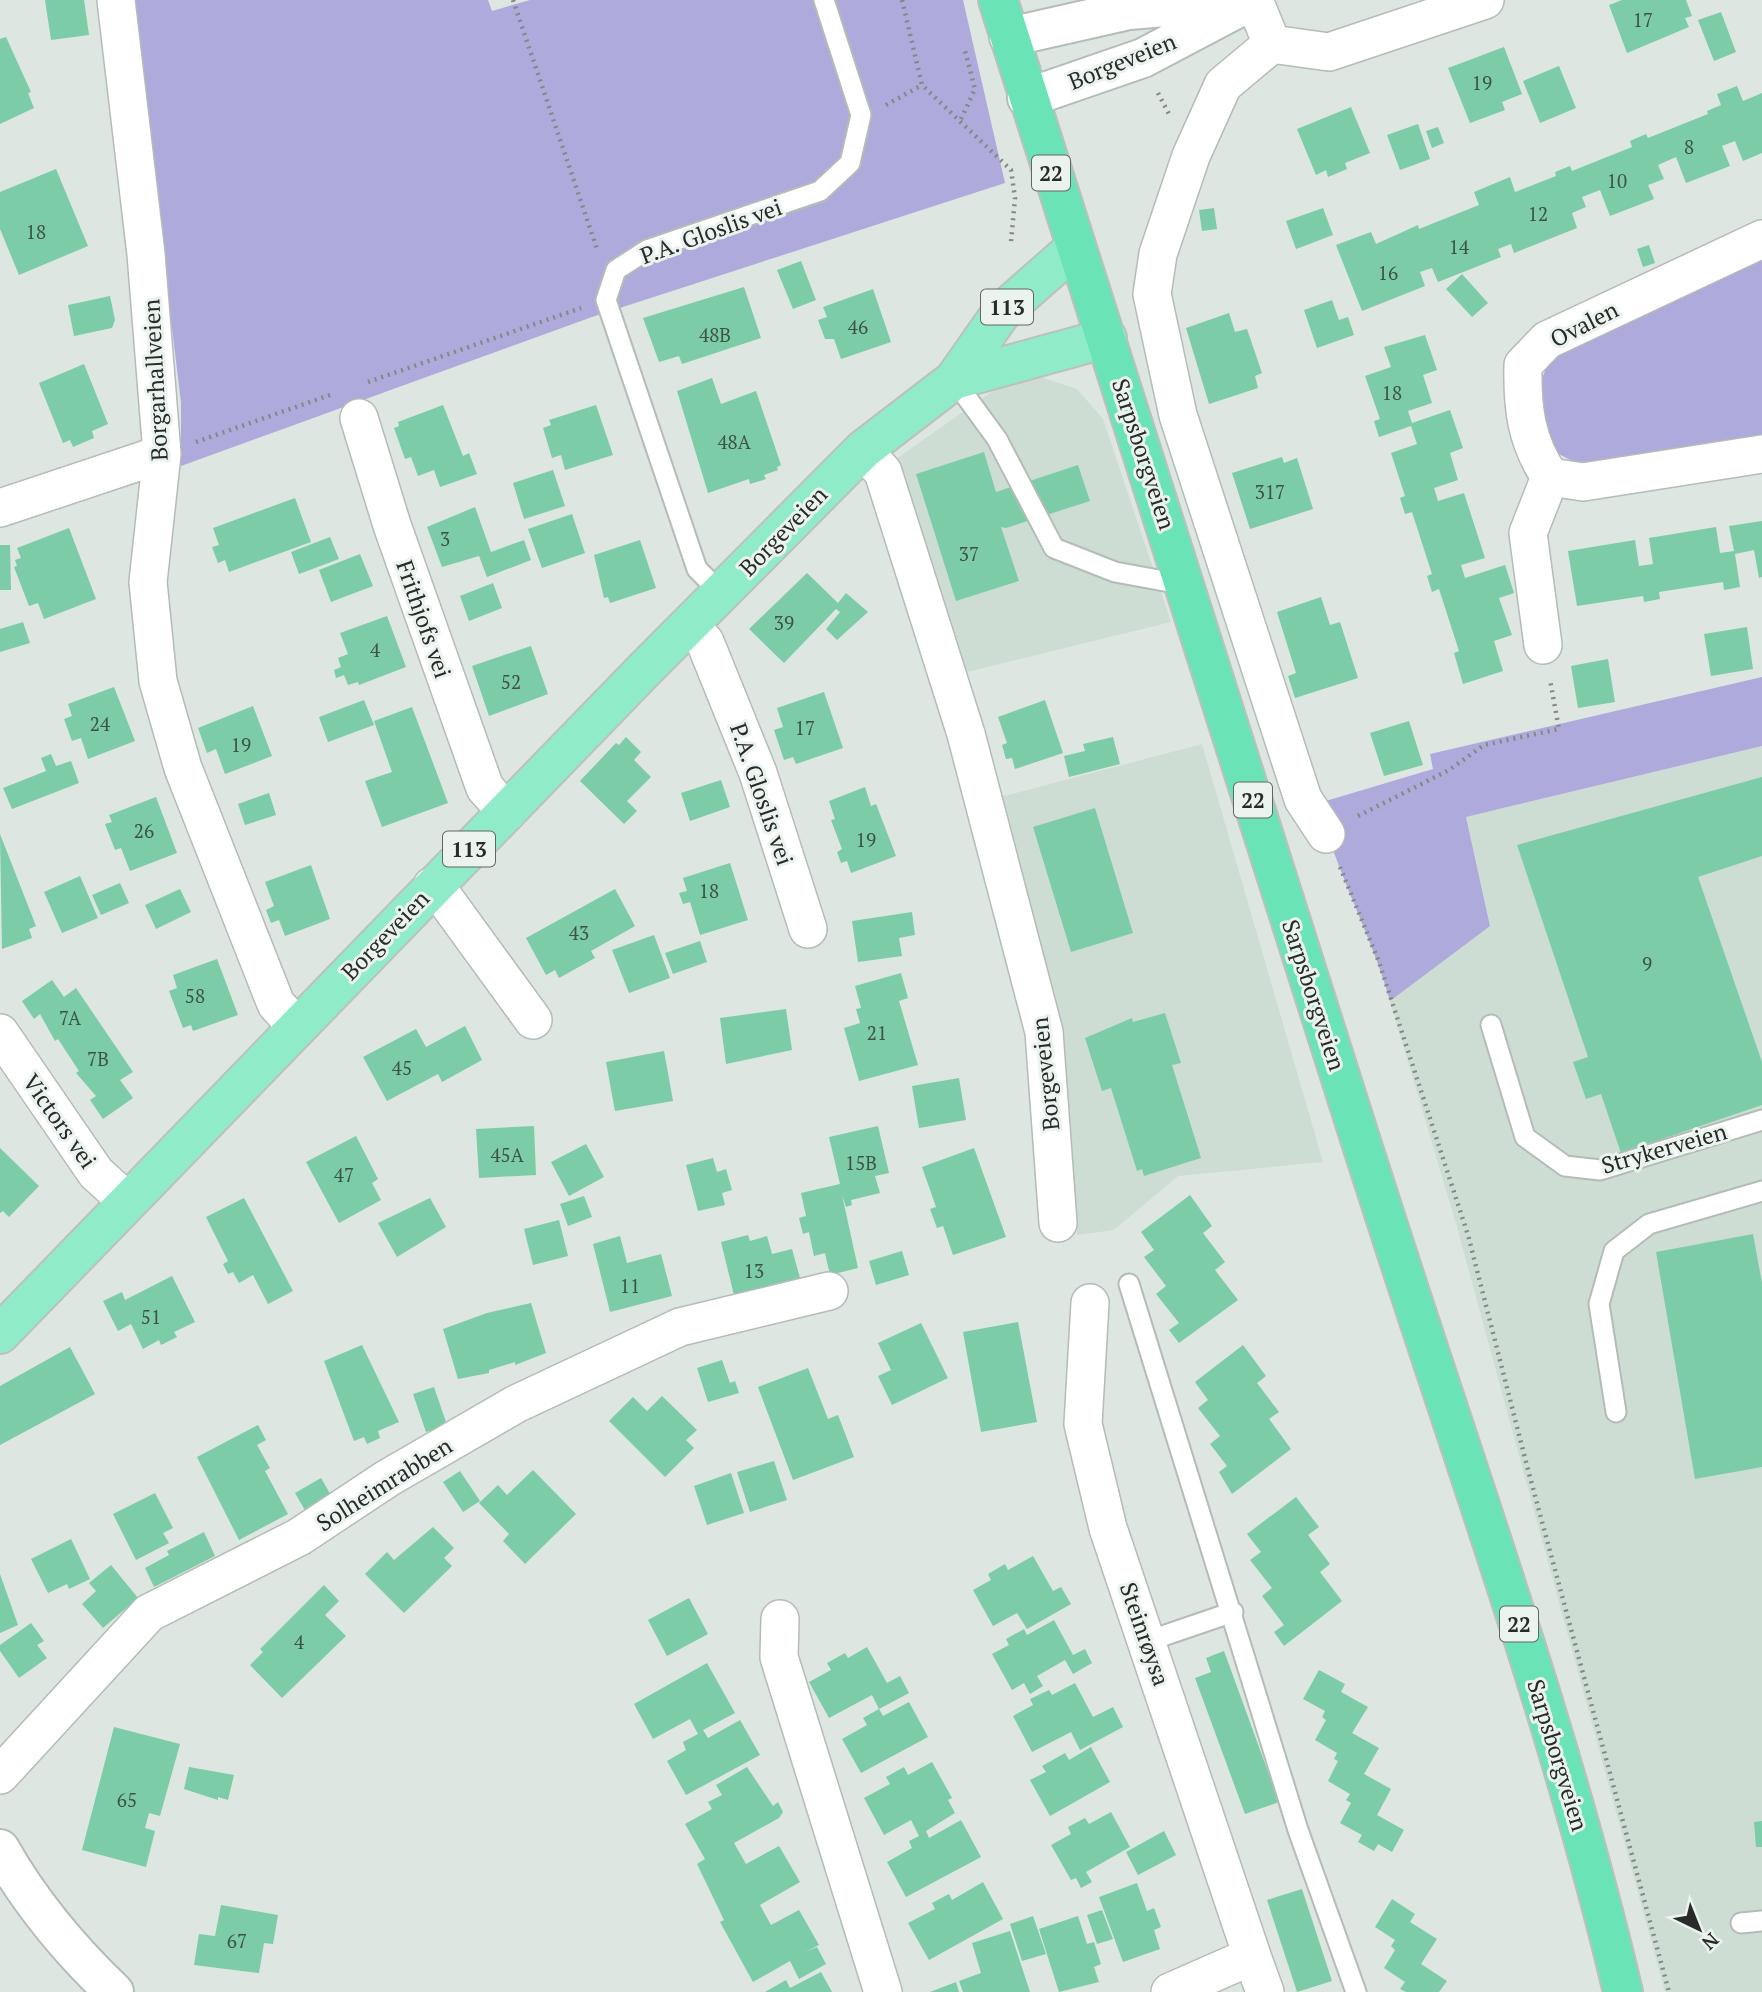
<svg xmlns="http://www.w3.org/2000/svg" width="1762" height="1992" font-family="'PT Serif',serif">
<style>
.built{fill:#cdddd4}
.green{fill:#afaadc}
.building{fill:#7ccca7}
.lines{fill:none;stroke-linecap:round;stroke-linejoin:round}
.service-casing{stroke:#b4bcb7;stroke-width:23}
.minor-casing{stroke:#b4bcb7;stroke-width:40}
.tertiary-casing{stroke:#b4bcb7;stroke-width:42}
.secondary-casing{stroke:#b4bcb7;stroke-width:42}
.primary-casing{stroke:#bebfbf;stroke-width:42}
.trunk-casing{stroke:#bebfbf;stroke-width:42}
.path{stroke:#838985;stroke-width:4.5;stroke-dasharray:2 5;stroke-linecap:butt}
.service{stroke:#fff;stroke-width:19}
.minor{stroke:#fff;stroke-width:37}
.tertiary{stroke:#fff;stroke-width:38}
.secondary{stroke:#fff;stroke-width:38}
.primary{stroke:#8febc8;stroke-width:38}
.trunk{stroke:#6ae4b6;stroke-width:38}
.labels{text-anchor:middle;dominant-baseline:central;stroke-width:6;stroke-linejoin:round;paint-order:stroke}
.number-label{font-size:19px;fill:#3d5348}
.shield{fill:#ebf3ef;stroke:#626764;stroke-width:2}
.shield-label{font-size:21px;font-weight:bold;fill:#282b29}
.street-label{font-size:23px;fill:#282b29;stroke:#ebf3ef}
</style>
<rect width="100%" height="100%" fill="#dde6e1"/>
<path class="built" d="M1038 376 1077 389 1103 419 1171 622 959 674 893 461 1000 386Z
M1202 744 1323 1162 1178 1176 1114 1230 1077 1235 1062 1048 993 799Z
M1762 746V1992H1665L1457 1227 1390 1001 1490 925 1466 817Z"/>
<path class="green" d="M132 0H488L492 11 530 0H963L1005 183 592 317 181 466V402Z
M1762 252V437L1586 468 1551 450 1535 396 1551 356Z
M1762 677V746L1466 817 1490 926 1390 1001C1371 933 1335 871 1319 803L1433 769 1430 754Z"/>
<path class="building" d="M45 0H84L89 35 51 40Z
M1622 0H1686L1692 16 1685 18 1689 27 1627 53 1609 5Z
M1721 12 1736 52 1714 61 1698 20Z
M6 37 31 92 28 93 34 108 0 124V39Z
M1504 47 1522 94 1502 102 1505 110 1470 123 1448 68Z
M1559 66 1576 108 1540 123 1523 81Z
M1737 86 1743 101 1762 93V153L1743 161 1735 141 1722 146 1730 166 1686 183 1676 157 1658 165 1664 179 1648 185 1654 199 1610 216 1600 190 1582 197 1586 207 1572 213 1577 228 1514 253 1511 244 1498 249 1501 257 1438 282 1432 268 1420 272 1425 286 1362 311 1336 245 1371 232 1376 244 1418 225 1419 229 1479 205 1474 192 1510 177 1515 192 1556 176 1555 172 1570 166 1572 171 1632 147 1630 141 1646 134 1648 138 1708 114 1707 111 1721 105 1717 94Z
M1351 107 1370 153 1345 163 1347 169 1328 177 1326 170 1316 175 1297 129Z
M1418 124 1430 159 1400 170 1387 135Z
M1438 127 1444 143 1432 148 1426 131Z
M56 169 88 246 19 275 0 229V192Z
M1214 208 1217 229 1202 231 1199 210Z
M1323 208 1333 235 1296 249 1286 221Z
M1649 245 1655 263 1643 267 1637 249Z
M801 261 816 300 793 309 777 270Z
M1462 274 1488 303 1472 317 1446 289Z
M744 287 761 338 682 364 679 356 659 362 643 318Z
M873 289 891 342 841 359 834 339H825L818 320 827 317 823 307Z
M110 296 115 320 112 328 74 336 68 305Z
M1332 300 1339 320 1348 317 1354 335 1317 348 1304 310Z
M1229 313 1235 332 1247 329 1262 373 1255 376 1258 388 1209 404 1186 328Z
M1425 335 1437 370 1423 375 1432 403 1408 411 1412 423 1450 410 1463 448 1450 453 1458 480 1434 488 1438 501 1464 493 1485 558 1461 565 1465 578 1505 565 1514 593 1499 598 1512 635 1494 641 1503 671 1463 684 1454 653 1459 651 1439 589 1432 592 1427 576 1432 574 1412 512 1405 514 1400 498 1405 496 1391 453 1417 444 1411 426 1379 437 1374 421 1380 419 1365 376 1391 367 1384 347Z
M84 364 108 424 92 431 94 438 73 447 70 440 63 443 39 383Z
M712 378 721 404 756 391 781 465 777 467 778 470 764 475 766 479 750 484 749 479 708 493 677 391Z
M443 405 463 456 469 453 477 474 440 487 434 470 418 476 411 457 405 459 394 428 399 426 398 422Z
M596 405 613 455 565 470 561 455 552 458 543 428 551 425 549 420Z
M984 452 996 492 1078 465 1090 501 1006 528 1001 527 1019 581 956 601 916 474Z
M1282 457 1284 463 1297 458 1313 509 1250 529 1232 473Z
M553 470 565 506 524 519 513 483Z
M295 498 311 542 229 572 225 560 218 563 212 547 219 545 213 528Z
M475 507 491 552 524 540 531 560 487 577 479 556 442 567 427 527Z
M572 514 585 553 542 568 528 529Z
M1762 521V577L1759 578 1754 550 1735 554 1740 587 1724 590 1723 582 1659 592 1660 599 1644 602 1643 596 1577 606 1568 551 1635 540 1639 566 1653 564 1649 538 1716 527 1720 553 1734 551 1729 526Z
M69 528 96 599 44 619 38 603 29 606 14 567 17 566 15 560 21 558 17 548Z
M330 537 339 559 299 574 291 552Z
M640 540 656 588 610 603 608 597 604 598 594 555Z
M0 545H10L11 590H0Z
M360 554 373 586 331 602 319 570Z
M807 573 838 603 846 593 868 612 837 640 826 629 840 612 836 609 784 663 749 629Z
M493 583 502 608 469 621 460 596Z
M1321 597 1330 625 1340 622 1358 678 1295 698 1288 676 1296 673 1277 612Z
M387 616 406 667 359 685 358 682 348 685 344 675 336 678 334 670 341 667 338 658 348 654 340 633Z
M23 622 30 643 0 652V629Z
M1747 627 1753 669 1711 676 1704 634Z
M531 646 548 694 489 716 472 666Z
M1608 659 1615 702 1578 708 1571 666Z
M114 687 135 741 88 759 81 738 72 741 64 719 72 716 68 704Z
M824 692 843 748 796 764 793 757 784 760 774 730 783 727 777 708Z
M364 700 374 725 328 742 319 717Z
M1045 700 1063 753 1015 769 1012 758 1006 759 1002 745 1007 743 998 717Z
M253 706 272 756 225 774 216 749 207 753 198 728Z
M412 707 448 803 382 827 365 781 392 772 374 721Z
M1409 721 1423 765 1384 776 1370 733Z
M626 737 641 752 634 760 651 777 627 801 637 811 624 824 580 781 616 743 619 745Z
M1113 737 1120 764 1069 777 1064 756 1085 751 1083 744Z
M51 754 56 766 71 761 79 783 12 809 3 788 46 771 41 758Z
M1762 777V856L1698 877 1762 1062V1105L1621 1153 1601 1094 1586 1099 1573 1062 1588 1057 1517 845Z
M721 780 730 807 690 821 681 793Z
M865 787 871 806 876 804 896 856 851 873 847 861 841 863 837 852 842 849 831 820 835 819 829 801Z
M269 793 276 815 245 825 238 804Z
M156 797 177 853 130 871 121 848 115 850 105 824 112 822 109 815Z
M1095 808 1133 933 1071 952 1033 827Z
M0 834 36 926 29 929 32 938 2 949Z
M730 863 748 920 700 935 690 902 683 904 679 893 687 891 683 878Z
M311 865 330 919 285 936 279 920 271 923 266 910 274 906 265 882Z
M80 876 98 918 62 933 44 892Z
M120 883 129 903 101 915 92 895Z
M180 889 191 912 156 929 145 905Z
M615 889 635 926 591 951 595 958 559 978 555 970 546 975 526 938Z
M912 912 915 935 899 938 902 956 858 962 852 921Z
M654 935 670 978 629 993 612 950Z
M700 941 707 962 673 974 665 953Z
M217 959 238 1015 193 1031 191 1025 183 1028 169 991 177 988 173 975Z
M901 973 908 998 899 1001 918 1065 859 1081 844 1028 860 1023 856 1009 861 1008 855 986Z
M52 980 64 997 76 988 133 1072 120 1080 133 1098 103 1119 90 1100 96 1096 76 1073 79 1071 58 1039 55 1041 40 1014 34 1019 22 1001Z
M786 1009 792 1050 726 1064 720 1018Z
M1165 1013 1181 1063 1172 1065 1201 1158 1144 1176 1142 1169 1137 1171 1111 1088 1102 1091 1085 1038 1132 1018 1133 1022Z
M465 1026 482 1060 442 1082 438 1074 387 1101 363 1057 416 1029 426 1047Z
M664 1051 673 1101 615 1111 606 1062Z
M959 1078 966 1120 919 1128 912 1086Z
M534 1126 536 1175 479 1178 476 1129Z
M878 1126 889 1173 875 1176 880 1193 851 1200 852 1205 846 1207 842 1195 858 1268 830 1275 825 1253 814 1256 809 1232 803 1234 799 1218 806 1216 801 1193 840 1184 829 1137Z
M356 1136 378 1179 372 1183 381 1200 339 1223 306 1162Z
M586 1144 604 1177 569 1196 551 1162Z
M0 1148 39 1186 9 1217 3 1211 0 1213Z
M974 1148 1006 1237 953 1255 943 1226 937 1228 930 1209 936 1207 922 1167Z
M713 1158 717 1172 726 1169 732 1190 722 1193 725 1205 698 1211 686 1165Z
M1190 1195 1212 1226 1203 1233 1225 1262 1215 1270 1238 1300 1179 1343 1169 1330 1179 1323 1156 1294 1166 1286 1144 1257 1154 1250 1141 1232Z
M584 1196 592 1217 568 1226 560 1204Z
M244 1198 293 1291 268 1304 253 1275 239 1283 233 1272 228 1274 223 1264 228 1261 206 1217Z
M430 1198 446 1227 397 1257 378 1223Z
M559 1220 568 1256 533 1265 524 1229Z
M1753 1234 1762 1283V1467L1695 1479 1656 1252Z
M748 1235 750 1241 767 1236 772 1254 792 1249 800 1278 734 1295 721 1242Z
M620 1236 627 1263 661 1254 672 1296 610 1312 593 1244Z
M902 1251 909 1275 876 1285 869 1261Z
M172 1276 195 1322 174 1332 177 1337 161 1345 159 1340 143 1349 131 1324 118 1331 103 1301 122 1292 125 1300Z
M531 1303 546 1353 515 1365V1362L489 1370V1373L458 1379 443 1329 487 1313Z
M1018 1322 1037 1422 981 1432 963 1332Z
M921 1323 948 1378 892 1405 878 1376 891 1370 878 1343Z
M362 1345 399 1422 378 1431 380 1438 367 1444 364 1437 354 1441 324 1361Z
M1243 1345 1266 1376 1257 1383 1279 1412 1269 1419 1291 1449 1232 1494 1219 1472 1227 1466 1210 1444 1220 1436 1198 1408 1208 1400 1195 1382Z
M70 1347 95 1394 0 1445V1386Z
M722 1360 730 1383 735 1381 739 1393 708 1402 697 1368Z
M808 1368 828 1419 838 1415 854 1457 793 1480 758 1387Z
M434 1387 447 1425 426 1432 413 1394Z
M662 1396 697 1430 686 1440 694 1448 665 1477 609 1421 633 1397 647 1411Z
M258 1425 266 1440 257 1445 270 1468 265 1471 288 1514 239 1540 197 1457Z
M774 1461 787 1500 750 1512 737 1472Z
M533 1470 576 1514 525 1564 503 1541 509 1534 479 1503 498 1485 507 1495Z
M460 1471 480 1501 463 1512 443 1482Z
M731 1473 744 1513 707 1525 694 1486Z
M321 1478 332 1497 306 1512 295 1493Z
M155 1493 173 1528 163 1533 169 1543 136 1560 113 1514Z
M1296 1497 1319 1527 1308 1535 1330 1564 1320 1572 1342 1601 1284 1646 1274 1632 1284 1625 1262 1596 1272 1588 1250 1560 1261 1552 1247 1534Z
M433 1527 454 1548 444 1558 452 1566 404 1613 365 1574 387 1552 394 1560Z
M204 1532 215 1556 154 1587 145 1568 169 1555 167 1551Z
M71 1539 90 1579 69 1589 67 1584 48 1593 31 1559Z
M1033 1556 1053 1591 1061 1587 1071 1604 1027 1629 1017 1613 993 1626 973 1590 991 1580 988 1574 1005 1564 1008 1570Z
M111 1565 138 1598 103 1628 82 1604 96 1591 89 1583Z
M0 1574 18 1625 0 1633Z
M324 1585 339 1601 325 1615 346 1636 282 1698 250 1665 263 1652 260 1649Z
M689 1598 708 1634 667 1656 648 1620Z
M1054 1620 1073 1655 1085 1649 1092 1663 1073 1674 1065 1660 1037 1676 1043 1686 1030 1694 1024 1683 1012 1690 992 1654 1009 1645 1006 1639 1024 1629 1027 1635Z
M31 1623 44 1641 37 1645 47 1658 19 1678 0 1651V1645Z
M867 1647 887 1683 900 1676 909 1693 879 1709 872 1695 829 1718 809 1682 831 1670 827 1663 845 1653 848 1658Z
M1224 1651 1279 1802 1245 1814 1195 1678 1211 1672 1206 1658Z
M707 1663 735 1713 703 1730 708 1738 740 1720 760 1755 686 1795 667 1761 686 1750 683 1742 698 1734 690 1719 653 1739 634 1704Z
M1319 1670 1345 1684 1341 1692 1368 1707 1352 1733 1379 1748 1364 1774 1391 1789 1377 1815 1404 1830 1392 1852 1378 1844 1374 1851 1358 1842 1362 1835 1340 1823 1351 1803 1346 1800 1350 1794 1328 1781 1338 1761 1334 1759 1337 1753 1315 1740 1326 1720 1322 1717 1325 1711 1303 1699Z
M1075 1683 1093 1717 1113 1707 1123 1727 1080 1750 1071 1732 1032 1752 1013 1716 1033 1705 1030 1699 1049 1690 1052 1695Z
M909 1702 928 1737 861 1773 842 1739 867 1725 863 1718 879 1709 883 1716Z
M114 1727 180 1744 160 1816 149 1813 145 1828 155 1831 146 1867 82 1850Z
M1091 1747 1110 1782 1050 1816 1030 1780 1046 1772 1042 1766 1065 1753 1069 1760Z
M932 1762 952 1798 948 1800 955 1813 926 1831 929 1838 961 1820 981 1857 906 1897 887 1862 912 1848 909 1841 919 1836 911 1820 884 1835 864 1798 890 1784 886 1777 904 1767 908 1775Z
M189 1767 234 1775 228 1800 218 1797V1800L184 1789Z
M747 1767 773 1806 778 1802 783 1812 779 1818 734 1843 746 1864 779 1846 800 1882 760 1905 771 1925 799 1910 819 1945 805 1952 817 1947 826 1964 799 1979 790 1961 753 1982 720 1922 724 1920 697 1864 705 1859 685 1824 712 1809 708 1802 722 1795 716 1785Z
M1111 1812 1130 1847 1086 1872 1092 1882 1081 1888 1076 1878 1071 1880 1051 1845 1071 1834 1068 1827 1085 1818 1089 1824Z
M1762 1821V1847H1756L1754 1822Z
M1164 1831 1176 1855 1138 1875 1126 1852Z
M983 1882 1003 1919 929 1960 908 1923 935 1909 932 1903 949 1894 952 1900Z
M1137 1883 1147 1911 1154 1908 1161 1927 1154 1930 1160 1949 1123 1962 1099 1897Z
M1302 1889 1332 1981 1297 1992 1267 1900Z
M1392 1899 1415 1914 1410 1922 1437 1939 1421 1964 1447 1981 1439 1992H1406L1400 1989 1405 1982 1384 1968 1395 1950 1391 1946 1395 1940 1375 1927Z
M221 1905 278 1915 273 1944 264 1943 259 1973 194 1965 199 1934 215 1936Z
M1102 1910 1113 1939 1097 1944 1087 1915Z
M1033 1916 1046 1954 1022 1961 1010 1924Z
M1078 1916 1087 1944 1094 1942 1101 1964 1094 1967 1099 1982 1059 1992 1039 1929Z
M1010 1931 1030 1992H963L959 1981 981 1973 972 1943Z
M821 1972 832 1992H765L786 1980 790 1988Z
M956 1982 959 1992H930Z"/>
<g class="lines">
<g class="service-casing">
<path id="service" d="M954 380 997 439 1054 548 1115 572 1186 585
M722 594 697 569 606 300 616 270 647 250 820 191 850 163 861 115 824 0
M1491 1025 1525 1137 1565 1166 1600 1170 1762 1120
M1129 1284 1298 1830 1356 1992
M1616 1412 1599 1304 1614 1251 1649 1224 1762 1191
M1148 1641 1233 1612
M1741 1923 1762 1921"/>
</g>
<g class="minor-casing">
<path id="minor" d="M116 0 146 254 162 454 148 582 158 681 183 768 276 1004 296 1026
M1254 0 1272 44 1329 52 1485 0
M1272 44 1223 85 1191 156 1158 254 1152 294 1178 415 1303 799 1326 834
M1762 239 1547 340 1523 365C1522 408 1526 441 1550 477L1583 482 1762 454
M359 418 392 525 485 788 507 812
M863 450 883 472 966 734 1044 1032 1058 1223
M0 508 162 454
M690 626 705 642 758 773 808 929
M1543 645 1528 533 1550 477
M432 886 445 899 533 1020
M0 1033 96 1173 128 1202
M1090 1303 1083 1424 1108 1528 1252 1956
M780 1619 779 1657 883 1992
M0 1775 149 1613 299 1537 388 1478 516 1404 680 1327 829 1291
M1170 1992 1252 1956 1265 1992"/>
</g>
<g class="tertiary-casing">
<path id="tertiary" d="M0 1849C30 1902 70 1950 114 1992"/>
</g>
<g class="secondary-casing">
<path id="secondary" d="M1009 37 1129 10 1238 1
M1027 98 1143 58 1253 0"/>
</g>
<g class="primary-casing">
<path id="primary" d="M954 380 1107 338
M0 1334 644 670 863 450 954 380 1001 313 1076 247"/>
</g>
<g class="trunk-casing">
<path id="trunk" d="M998 0C1126 403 1253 807 1383 1210 1466 1469 1560 1726 1623 1992"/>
</g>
<path class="path" d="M513 0 598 252
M902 0 922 85 1011 170 1015 198 1011 242
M1158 93 1170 116
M886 105 922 85
M961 119 975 89 964 47
M368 382 581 308
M196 442 330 395
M1358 816 1449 770 1484 745 1559 729 1550 680
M1340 867 1379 962 1468 1235 1527 1466 1669 1992"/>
<use href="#service" class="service"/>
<use href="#minor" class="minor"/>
<use href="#tertiary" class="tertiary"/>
<use href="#secondary" class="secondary"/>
<use href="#primary" class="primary"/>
<use href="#trunk" class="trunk"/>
</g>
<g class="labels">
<g class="number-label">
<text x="1643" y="19">17</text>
<text x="1482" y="82">19</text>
<text x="1689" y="146">8</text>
<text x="1617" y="180">10</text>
<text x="1538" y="213">12</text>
<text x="36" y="231">18</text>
<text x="1459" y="246">14</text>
<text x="1388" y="272">16</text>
<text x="858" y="326">46</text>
<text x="715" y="334">48B</text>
<text x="1392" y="392">18</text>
<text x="734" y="441">48A</text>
<text x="1270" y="491">317</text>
<text x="445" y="538">3</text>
<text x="969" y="553">37</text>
<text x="784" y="622">39</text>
<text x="375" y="649">4</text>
<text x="511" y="681">52</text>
<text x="100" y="723">24</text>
<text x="805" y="727">17</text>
<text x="241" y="744">19</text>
<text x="144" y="830">26</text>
<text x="866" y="839">19</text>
<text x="709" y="890">18</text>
<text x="579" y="932">43</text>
<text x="1647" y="963">9</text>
<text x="195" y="995">58</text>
<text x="70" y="1017">7A</text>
<text x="877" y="1032">21</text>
<text x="98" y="1058">7B</text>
<text x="402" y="1067">45</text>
<text x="507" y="1154">45A</text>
<text x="861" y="1162">15B</text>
<text x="344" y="1174">47</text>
<text x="754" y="1270">13</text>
<text x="630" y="1285">11</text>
<text x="151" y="1316">51</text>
<text x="299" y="1641">4</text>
<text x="127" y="1799">65</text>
<text x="237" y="1940">67</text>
</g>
<g class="shield">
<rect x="1032" y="155.5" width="38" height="35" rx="5"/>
<rect x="981" y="289.5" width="52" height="35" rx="5"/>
<rect x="1234" y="782.5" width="38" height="35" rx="5"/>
<rect x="443" y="831.5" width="52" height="35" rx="5"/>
<rect x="1500" y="1606.5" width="38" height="35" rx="5"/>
</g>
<g class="shield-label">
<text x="1051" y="173">22</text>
<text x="1007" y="307">113</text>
<text x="1253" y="800">22</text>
<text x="469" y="849">113</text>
<text x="1519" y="1624">22</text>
</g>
<g class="street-label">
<text transform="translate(1122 61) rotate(-22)">Borgeveien</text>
<text transform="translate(711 231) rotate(-20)">P.A. Gloslis vei</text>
<text transform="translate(1584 324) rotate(-27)">Ovalen</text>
<text transform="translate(155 380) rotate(-93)">Borgarhallveien</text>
<text transform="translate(1144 454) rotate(72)">Sarpsborgveien</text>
<text transform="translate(783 531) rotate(-46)">Borgeveien</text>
<text transform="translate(424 619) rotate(71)">Frithjofs vei</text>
<text transform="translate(762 794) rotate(71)">P.A. Gloslis vei</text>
<text transform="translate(385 935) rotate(-46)">Borgeveien</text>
<text transform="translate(1314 995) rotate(72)">Sarpsborgveien</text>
<text transform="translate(1045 1074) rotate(-96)">Borgeveien</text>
<text transform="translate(60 1121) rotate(55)">Victors vei</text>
<text transform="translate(1664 1148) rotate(-16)">Strykerveien</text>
<text transform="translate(384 1484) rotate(-32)">Solheimrabben</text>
<text transform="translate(1145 1634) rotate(71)">Steinrøysa</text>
<text transform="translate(1558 1755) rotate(73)">Sarpsborgveien</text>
</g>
</g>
<g transform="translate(1699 1929) rotate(137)" stroke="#ebf3ef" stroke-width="5" paint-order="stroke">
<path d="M0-5L12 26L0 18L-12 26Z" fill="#282b29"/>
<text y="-10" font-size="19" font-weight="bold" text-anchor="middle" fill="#282b29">N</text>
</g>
</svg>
